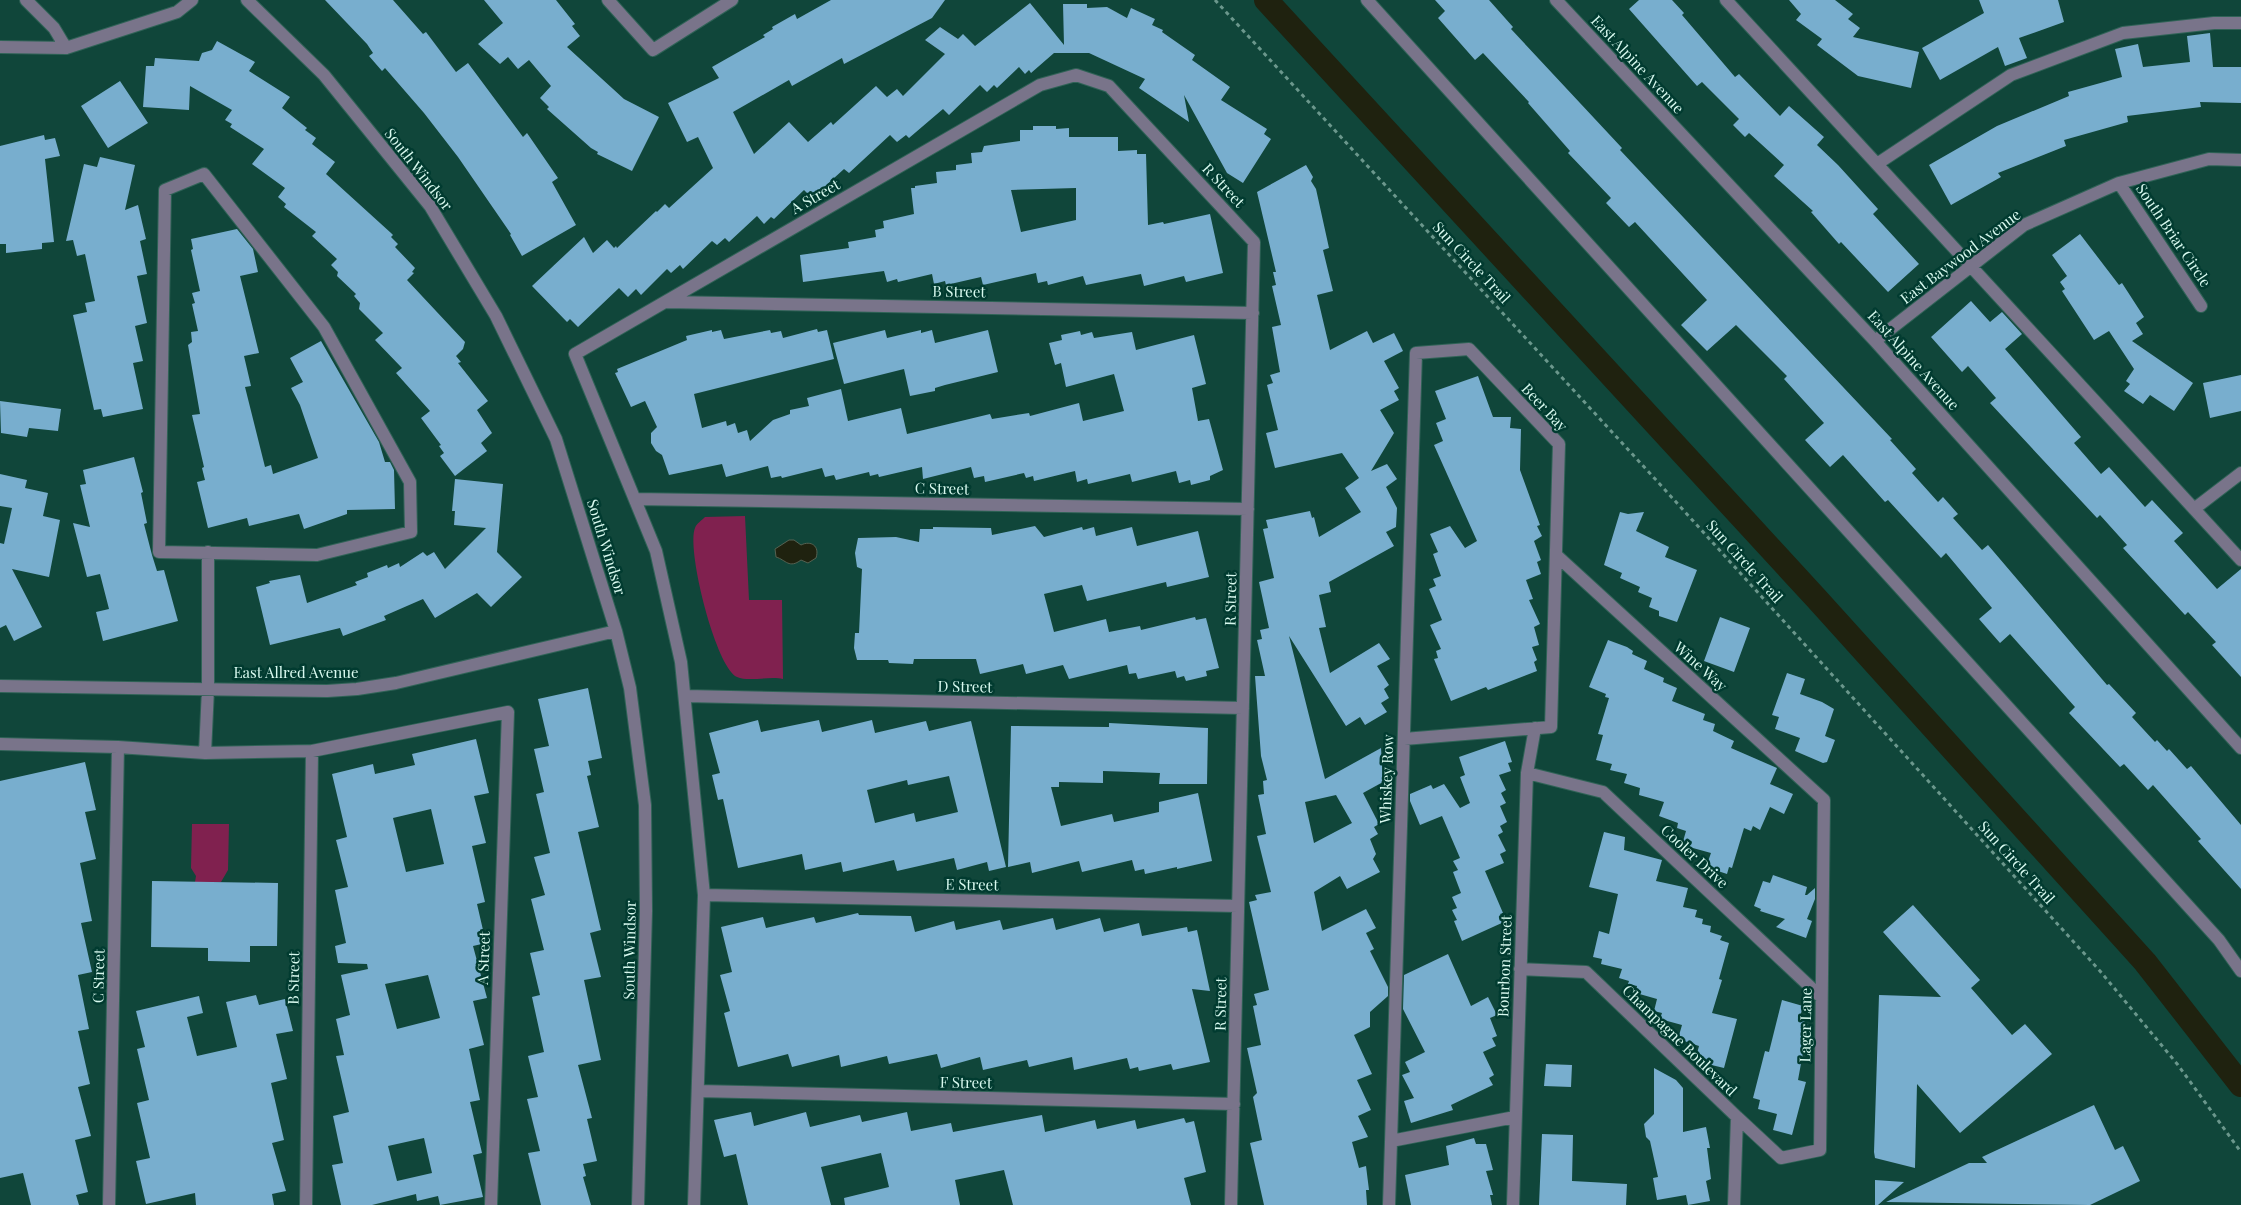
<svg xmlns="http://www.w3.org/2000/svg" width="2241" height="1205" font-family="'Playfair Display',serif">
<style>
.green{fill:#80214f}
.water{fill:#1f220f;stroke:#566252}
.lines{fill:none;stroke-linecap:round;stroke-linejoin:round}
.canal{stroke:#1f220f;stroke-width:24}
.building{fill:#78aece;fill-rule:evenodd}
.minor-casing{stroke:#306357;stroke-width:14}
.path{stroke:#6b978c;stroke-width:3;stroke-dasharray:4 4;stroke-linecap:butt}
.minor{stroke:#79748a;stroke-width:12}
.labels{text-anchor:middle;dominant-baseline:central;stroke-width:5;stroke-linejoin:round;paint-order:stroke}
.street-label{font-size:15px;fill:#d8f9ef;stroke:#013b30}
</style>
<rect width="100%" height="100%" fill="#10463a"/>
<path class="green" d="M745 516 749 600H782L783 679C770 676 748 682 737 677 716 668 686 549 695 528 696 524 702 520 705 517Z
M192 824H229L228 870 221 882H195L196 876 191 868Z"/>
<path class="water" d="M789 540H794L801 545C811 540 820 546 816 558L808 563 801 560C789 569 786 560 776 557L775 549Z"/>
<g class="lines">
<path class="canal" d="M1266 0 1816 598 2145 962 2241 1085"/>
</g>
<path class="building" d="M325 0H393L423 34 426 32 456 72 468 63 523 137 527 133 558 178 552 182 576 225 522 256 510 235 511 234 458 157 424 113 385 68 382 71 369 56 373 53 367 44Z
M484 0H556L575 24 572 26 580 36 567 47 624 99 659 117 632 171 597 154 598 152 591 148 547 109 549 107 540 98 551 86 529 60 518 69 508 57 500 64 478 44 503 23Z
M831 0H945L932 18 844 64 842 58 792 86 789 80 733 112 754 154 789 122 808 142 831 122 833 125 876 86 887 97 897 89 903 96 945 54 925 40 940 27 958 39 963 34 975 46 1030 3 1064 45 1063 4H1087V8L1107 7 1127 18 1131 8 1155 19 1152 25 1163 30 1162 32 1195 55 1192 60 1230 87 1221 100 1267 129 1264 134 1271 139 1243 183 1227 173 1184 95 1189 122 1139 88 1145 79 1089 53H1054L1031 73 1029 70 1025 74 1019 67 997 88 994 85 987 92 980 85 949 115 943 109 909 138 906 135 897 142 890 135 849 173 844 169 812 198 804 190 774 219 771 217 764 224 757 216 729 242 725 238 717 245 712 241 683 269 680 265 671 273 667 269 641 295 636 289 628 297 619 288 578 327 570 319 567 322 532 286 584 237 593 253 607 240 614 248 616 246 617 248 656 211 657 212 665 204 669 208 713 168 698 137 687 142 668 103 719 78 712 67 765 37 763 35 773 29 772 27 795 14 797 19Z
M1435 0H1489L1513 27 1511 29 1622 148 1620 150 1892 439 1890 440 1916 469 1912 473 1938 502 1943 497 1958 514 1953 518 1982 550 1988 545 2107 685 2109 684 2136 713 2132 717 2155 742 2157 740 2167 751 2169 749 2187 769 2191 766 2241 825V889L2198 841 2201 839 2153 785 2148 790 2124 764 2120 767 2069 713 2075 707 2010 634 2000 643 1979 619 1992 608 1946 553 1941 558 1888 500 1885 502 1843 455 1830 467 1805 440 1824 423 1784 379 1787 376 1736 325 1707 351 1681 325 1707 300 1635 222 1629 227 1606 203 1611 198 1568 153 1570 151 1528 103 1529 102 1483 53 1475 60 1438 18 1445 11Z
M1639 0H1672L1684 13 1682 15 1735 77 1739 74 1780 116 1789 106 1824 137 1817 145 1838 165 1878 209 1873 214 1919 264 1888 292 1841 242 1839 244 1811 212 1813 211 1774 176 1784 165 1749 133 1745 137 1733 125 1739 119 1702 82 1697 86 1629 9Z
M1789 0H1835L1853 14 1848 19 1860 28 1853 37 1919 52 1911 88 1858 76 1817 45 1822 39 1796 20 1801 14Z
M1979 0H2058L2064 22 2019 38 2027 58 2005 66 1998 47 1940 80 1922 48 1984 13Z
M2210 33 2213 67H2241V103L2200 102 2201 107 2127 116 2128 122 2064 140 2066 146 1998 173 2001 177 1951 205 1929 165 1997 126 2069 96 2068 92 2122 77 2115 49 2138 44 2143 67 2190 62 2187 36Z
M217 41 255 62 249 71 290 97 282 108 307 128 305 130 316 138 312 144 335 162 326 174 391 233 393 235 391 237 398 244 395 247 415 268 412 272 414 273 407 280 465 342 463 349 456 356 461 362 458 363 488 401 477 410 492 433 481 443 487 451 455 476 440 456 444 453 439 446 441 445 421 418 430 411 396 373 402 368 375 340 383 333 359 309 360 303 354 296 356 294 337 276 338 272 331 265 337 259 312 236 316 232 284 207 286 204 278 197 285 188 252 164 264 149 230 127 232 124 225 120 232 110 190 86 189 110 143 107 146 66H154L155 58 199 61 202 53 212 50Z
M120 81 148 123 108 148 81 106Z
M1033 126H1056V129L1069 128V137H1118V151L1137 150V154H1146L1148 225 1163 222 1164 224 1210 214 1223 273 1186 282 1184 276 1144 286 1141 274 1086 285 1083 276 1048 285 1047 281 1038 283 1036 273 983 285 981 277 946 285 945 281 934 284 932 274 898 282 897 279 887 282 884 271 803 282 800 255 849 248 848 242 876 237 875 230 884 228 883 221 914 214 911 188H915V186L937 183 936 172 956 170V165L972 163 971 153 982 152 984 146 1020 141V130H1033ZM1076 188V220L1021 232 1011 190Z
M44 135 45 140 55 138 60 156 45 159 54 242 42 243V249L6 253V244H0V146Z
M100 157 135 165 125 210 138 205 146 239 140 241 147 274 137 276 147 323 135 326 143 361 133 363 143 409 103 417 101 409 94 410 73 315 87 312 85 303 95 301 85 254 77 256 73 240 66 241 84 164 97 167Z
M1306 165 1313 177 1311 181 1316 189 1329 248 1323 250 1333 291 1317 295 1330 350 1367 331 1373 343 1394 333 1403 351 1384 361 1399 388 1394 391 1399 400 1380 410 1394 433 1371 471 1387 464 1397 479 1386 487 1397 508 1396 527 1386 532 1394 546 1329 582 1331 592 1319 595 1326 627 1319 628 1330 673 1379 643 1390 659 1377 666 1389 685 1384 689 1389 698 1381 703 1387 712 1365 725 1360 717 1346 726 1289 636 1325 779 1381 748 1383 782 1363 793 1379 824 1374 827 1378 834 1370 839 1376 854 1373 859 1380 872 1347 889 1340 876 1314 892 1322 931 1366 909 1376 928 1366 933 1374 949 1370 951 1388 987V996L1370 1012V1027L1354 1035 1372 1074 1357 1080 1371 1110 1358 1116 1368 1137 1352 1142 1359 1168 1366 1166 1369 1190H1366L1367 1205H1264L1250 1143 1262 1140 1253 1097 1257 1093 1247 1048 1261 1045 1253 1006 1257 1005 1254 994 1269 990 1249 902 1257 900 1255 895 1271 892 1257 836 1266 834 1258 795 1264 794 1263 781 1267 780 1261 756 1255 676H1265L1257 640 1262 639 1260 630 1269 628 1259 582 1274 578 1263 529 1268 528 1266 520 1310 511 1312 518 1314 517 1319 537 1361 512 1345 488 1359 478 1342 453 1275 468 1266 433 1278 430 1267 385 1273 383 1270 375 1280 372 1272 327 1281 325 1272 286 1276 285 1273 272H1276L1257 192ZM1336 795 1352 823 1314 843 1305 802Z
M237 229 253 249 258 272 240 276 259 353 244 356 251 386 245 387 265 467 271 465 273 474 318 458 300 405 291 388 303 382 290 358 321 341 379 442 385 462H390L394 470 395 509 347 510V514L304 529 299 514 249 526 247 518 208 528 197 482 205 480 202 468 204 467 192 415 200 414 188 345 192 342 191 332 198 331 192 304 195 303 192 293 200 291 191 250 193 249 191 239Z
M2080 234 2119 285 2122 283 2144 317 2136 323 2143 334 2132 341 2193 383 2174 411 2150 395 2143 404 2124 391 2130 384 2126 381 2134 369 2109 331 2094 340 2062 291 2065 289 2060 282 2067 276 2052 255Z
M1971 301 1990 322 2002 312 2022 334 2005 349 2081 437 2074 443 2101 474 2109 467 2145 507 2152 500 2183 533 2174 541 2217 589 2241 569V677L2212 645 2216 642 2188 612 2185 615 2123 548 2127 545 2100 515 2097 518 1990 403 1996 398 1968 366 1962 372 1931 337Z
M817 329 818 332 827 330 834 359 694 394 702 428 726 421 727 426 735 423 738 433 747 430 750 441 773 420 790 414V410L809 406 807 398 841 389 848 421 901 408 907 434 990 414 992 419 1029 413 1030 416 1079 403 1083 421 1124 411 1114 374 1066 387 1061 363 1055 365 1049 343 1062 340 1061 335 1080 331 1081 335 1092 332 1094 338 1132 332 1136 350 1194 335 1206 384 1192 388 1198 421 1209 419 1223 470 1210 476V480L1191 485 1190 480 1179 483 1176 471 1132 482 1130 474 1088 484 1087 479 1077 482 1075 471 1034 481 1033 476 1026 478 1024 473 985 482 984 476 974 478 971 467 923 479 922 467 879 477 878 474 870 476 869 472 836 480 834 475 825 477 822 468 782 478 781 476 771 478 768 466 726 477 722 464 669 475 662 455 656 451 651 443V433L657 427 645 401 631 407 615 373 618 372 617 369 687 340 686 336 712 330V332L721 330 724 339 770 330 771 333 781 331 783 338Z
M885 330 887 338 921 330V333L932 330 935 343 988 330 998 372 945 385 935 388V391L910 396 904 369 844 384 833 343Z
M2241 375V411L2210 418 2203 383Z
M1478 376 1493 417H1511L1510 428 1521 429 1520 470 1540 525 1537 526 1542 536 1534 541 1541 560 1537 562 1541 574 1526 580 1533 599 1529 600 1540 624 1534 627 1539 645 1532 647 1537 660 1534 662 1537 671 1488 690 1486 687 1451 701 1434 659 1438 658 1436 651 1441 649 1430 625 1442 620 1429 589 1436 586 1433 579 1441 576 1433 554 1438 552 1430 534 1450 526 1465 548 1477 541 1434 445 1443 441 1436 423 1446 419 1435 391Z
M0 401 61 409 58 431 29 428 27 437 1 433Z
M134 457 143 492 141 493 147 523 144 524 152 555 157 571 164 570 178 621 103 641 96 612 109 609 100 574 87 577 73 523 90 527 80 485 86 484 83 470Z
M0 474 27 480 25 488 48 493 43 516 60 520 49 577 12 569 42 627 14 641 6 625 0 628V543L4 544 12 508 0 506Z
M455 479 503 484 497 552 522 577 491 607 477 593 435 618 423 599 384 616 386 620 343 636 340 628 270 645 256 587 270 583 269 581 300 575 307 603 357 585 355 582 368 577 367 573 387 565 388 568 399 563 400 567 423 552 427 556 434 552 445 569 486 528 454 525 455 511H452Z
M1620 512 1628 514 1644 512 1636 531 1669 547 1665 557 1697 570 1677 622 1659 616V611L1649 607 1652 598 1638 592 1640 587 1620 578 1622 573 1604 565Z
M1035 526 1044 537 1082 527 1083 530 1094 527 1096 536 1132 527 1137 546 1198 531 1209 577 1167 587 1166 582 1087 601 1082 585 1044 594 1054 632 1106 619 1109 632 1140 626 1141 630 1195 617 1196 620 1206 618 1219 668 1206 671 1207 676 1186 681 1184 676 1177 678 1175 671 1138 679 1136 673 1129 674 1127 665 1069 679 1063 665 1026 674 1023 664 980 674 976 659H914L913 664 889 663 888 660H857L854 648 855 633H859L862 569 857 567 855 553 858 538 896 537 919 542 920 529H933V527L991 528 992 535Z
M1720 617 1750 628 1734 672 1704 661Z
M1608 640 1627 647 1633 651 1632 654 1647 661 1644 669 1664 678 1663 682 1677 688 1672 701 1705 714 1703 720 1715 724 1713 731 1734 741 1731 748 1777 768 1770 784 1793 794 1784 814 1770 807 1760 830 1753 826 1751 831 1744 828 1732 868 1729 867 1727 874 1706 867 1711 853 1682 845 1686 831 1677 828 1678 823 1659 816 1664 802 1639 795 1640 788 1624 783 1627 774 1610 770 1612 764 1596 760 1603 735 1598 734 1609 698 1605 697 1606 694 1589 687Z
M1787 673 1805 679 1800 694 1822 702 1834 709 1825 736 1835 740 1827 762 1823 763 1795 751 1800 738 1775 729 1779 717 1772 715Z
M588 688 602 758 588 761 591 775 587 776 599 827 578 832 601 930 590 933 601 977 584 980 601 1060 578 1065 592 1118 587 1119 597 1161 583 1164 586 1176 583 1177 591 1205H541L528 1153 540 1151 527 1099 538 1097 528 1056 544 1052 532 997 540 995 530 953 544 950 531 899 545 895 534 857 550 853 536 794 544 792 534 749 549 746 538 699Z
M758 720 761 732 819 720 822 732 872 720 875 733 926 721 929 731 971 721 1006 867 989 871 987 862 957 870 954 858 897 871 894 860 843 872 841 862 805 870 802 854 738 868 723 799 718 800 712 775 720 773 709 733ZM949 776 958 812 916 822 914 813 875 823 867 790 907 780 908 785Z
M1109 723 1208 728 1207 784H1159L1160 773 1103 771V783L1059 782V787H1051L1061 826 1112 814 1114 822 1159 812V802L1198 793 1212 861 1177 869V867L1145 874 1144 869 1135 871 1132 860 1082 872 1079 861 1032 873 1030 862 1008 867 1011 726 1109 727Z
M476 739 489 793 474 796 486 843 472 846 485 902 477 904 486 943 473 946 487 998 473 1001 484 1045 469 1049 480 1100 470 1102 482 1153 473 1155 483 1197 440 1205 438 1196 417 1201 416 1194 372 1205H341L332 1165 343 1163 333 1116 349 1112 336 1056 344 1055 336 1019 350 1015 341 975 368 969 367 964 338 963 335 946 346 943 335 890 348 887 336 840 347 837 332 774 373 764 375 774 415 765 412 754ZM431 809 444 864 406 872 393 818ZM428 975 440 1018 397 1029 385 984ZM424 1138 432 1173 397 1181 388 1146Z
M1505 741 1512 762 1508 763 1511 771 1499 775 1506 790 1501 793 1506 803 1500 806 1507 822 1500 826 1503 832 1498 835 1506 851 1500 854 1504 863 1485 871 1503 913 1500 914 1504 922 1462 941 1454 921 1457 920 1452 910 1457 908 1452 897 1461 893 1453 872 1458 870 1453 861 1460 858 1442 816 1420 825 1410 801V794L1431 785 1433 789 1444 784 1460 808 1470 803 1460 777 1465 775 1459 757Z
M85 762 96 810 85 812 96 859 80 863 92 921 81 923 92 972 78 975 89 1029 78 1031 90 1084 78 1087 91 1136 75 1140 88 1192 76 1195 79 1205H31L23 1173 0 1178V781Z
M1604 832 1625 837 1624 850 1662 860 1656 881 1688 888 1683 907 1697 910 1695 917 1703 919 1702 924 1711 926 1710 932 1722 936 1720 940 1729 943 1719 979 1722 980 1712 1013 1737 1019 1724 1068 1695 1061 1699 1046 1678 1039 1682 1025 1660 1019 1662 1013 1654 1011 1657 999 1636 993 1637 986 1628 984 1629 981 1619 978 1622 969 1601 964 1602 959 1593 957 1599 931 1609 934 1618 894 1589 887Z
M1773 875 1807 887 1805 895H1807L1815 888V899L1807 919 1812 921 1806 938 1776 927 1785 919 1760 911 1761 909 1754 906 1763 881 1770 883Z
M152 881 278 883 277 946H250V962L208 961V948L151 947Z
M1913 905 1980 980 1971 988 2012 1035 2025 1024 2052 1054 1960 1133 1917 1084 1915 1168 1875 1158 1874 1152 1879 995 1941 997 1883 932Z
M858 913 859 915 911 916 915 932 954 921 956 930 1000 920 1003 930 1053 918 1056 930 1100 918 1104 932 1139 923 1142 936 1187 927 1188 932 1197 930 1210 991 1192 989 1210 1062 1173 1070 1171 1064 1139 1071 1138 1067 1130 1069 1127 1058 1074 1070 1072 1057 1029 1067 1027 1060 983 1070 980 1057 941 1068 937 1054 889 1064 887 1056 841 1067 839 1055 792 1067 788 1054 738 1067 724 1013 730 1011 720 975 732 972 721 927 763 917 766 928 814 917 816 923Z
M1448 954 1471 1006 1488 997 1497 1015 1490 1018 1497 1036 1492 1038 1496 1046 1483 1052 1494 1075 1489 1078 1493 1085 1451 1105 1453 1110 1411 1123 1404 1101 1414 1098 1402 1075 1410 1072 1405 1062 1425 1052 1403 1009 1404 975Z
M256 995 259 1005 285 999 293 1031 276 1034 287 1079 271 1083 284 1140 272 1143 286 1191 272 1194 274 1205H196L195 1193 146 1204 136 1161 150 1158 137 1103 149 1100 137 1049 145 1047 136 1011 199 996 203 1013 187 1017 197 1056 237 1047 226 1002Z
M1782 1000 1803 1006 1800 1017 1808 1025 1798 1080 1806 1082 1792 1135 1773 1130 1777 1114 1758 1109 1760 1100 1753 1098 1765 1051 1769 1052Z
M1546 1064 1572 1065 1571 1087 1544 1086Z
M1654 1068 1676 1080 1683 1088V1132L1706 1127 1710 1148H1707L1711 1179 1706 1181 1710 1201 1688 1205 1686 1195 1657 1200 1653 1178 1658 1177 1650 1141 1646 1137 1644 1124 1654 1114Z
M2094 1105 2115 1150 2123 1146 2140 1181 2090 1205 1886 1202 1969 1163H1987L1982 1157Z
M751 1112 754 1126 806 1112 810 1127 860 1115 862 1122 907 1112 911 1131 951 1123 953 1132 1042 1115 1045 1132 1095 1120 1097 1129 1135 1120 1137 1129 1184 1118 1186 1123 1194 1121 1206 1172 1184 1178 1191 1205H1013L1004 1170 955 1180 960 1205H845L844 1198 889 1187 881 1153 821 1167 831 1205H748L736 1154 724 1157 714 1120Z
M1542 1134 1573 1135 1572 1181 1627 1184 1626 1205H1539Z
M1474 1138 1476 1144H1486L1493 1170 1486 1171 1493 1195H1490L1492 1205H1411L1405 1175 1449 1165 1446 1146Z
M1875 1180 1904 1182 1878 1205H1875Z"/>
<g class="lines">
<g class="minor-casing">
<path id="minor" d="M26 0 54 28 66 48
M247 0 324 75 430 206 496 316 556 439 616 631 630 688 645 805 646 911 638 1205
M608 0 653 50 732 0
M1367 0 2219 940 2241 971
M1556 0 1875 341 2241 748
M1726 0 2241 560
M0 47 66 48 177 12 192 0
M1877 164 2011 75 2123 33 2214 23H2241
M204 174 324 327 410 482 411 532 317 555 159 552 165 190Z
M2119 183 2201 306
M666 302 1253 313
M1875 341 2024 225 2119 183 2209 159 2241 160
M635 499 1248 509
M2194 509 2241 473
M1556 555 1824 800 1820 1150 1781 1158 1737 1117
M0 686 327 691 357 689 396 683 616 631
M686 696 1243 708
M0 744 118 747 205 753 312 751 508 712 491 1205
M205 753 208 689V552
M1527 773 1603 792 1821 997
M704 895 1238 906
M1520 969 1586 972 1737 1117 1734 1205
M698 1091 1234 1104
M1391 1141 1515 1117
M109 1205 118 747
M306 1205 312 751
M694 1205 704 895 681 662 656 551 575 354 1040 85 1076 75 1109 86 1254 242 1231 1205
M1389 1205 1416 353 1469 349 1559 444 1551 727 1404 739
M1513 1205 1527 773 1535 728"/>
</g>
<path class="path" d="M1215 0 1657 481 2100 971 2178 1065 2241 1152"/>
<use href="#minor" class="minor"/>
</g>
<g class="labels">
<g class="street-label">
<text transform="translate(1638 64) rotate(47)">East Alpine Avenue</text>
<text transform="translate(419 169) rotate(52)">South Windsor</text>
<text transform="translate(1224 185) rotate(47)">R Street</text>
<text transform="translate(815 196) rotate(-30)">A Street</text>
<text transform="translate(2174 235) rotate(56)">South Briar Circle</text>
<text transform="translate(1960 256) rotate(-37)">East Baywood Avenue</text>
<text transform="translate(1472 262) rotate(47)">Sun Circle Trail</text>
<text transform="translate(959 291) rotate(1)">B Street</text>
<text transform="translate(1914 360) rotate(48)">East Alpine Avenue</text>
<text transform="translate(1545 407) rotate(47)">Beer Bay</text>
<text transform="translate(942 488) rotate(1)">C Street</text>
<text transform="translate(607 547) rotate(73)">South Windsor</text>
<text transform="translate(1745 561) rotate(48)">Sun Circle Trail</text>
<text transform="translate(1230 599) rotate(-89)">R Street</text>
<text transform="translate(1701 666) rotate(42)">Wine Way</text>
<text x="296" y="672">East Allred Avenue</text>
<text transform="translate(965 686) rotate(1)">D Street</text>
<text transform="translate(1386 779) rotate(-88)">Whiskey Row</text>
<text transform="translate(1695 856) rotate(43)">Cooler Drive</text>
<text transform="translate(2017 862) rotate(48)">Sun Circle Trail</text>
<text transform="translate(972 884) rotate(1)">E Street</text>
<text transform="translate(629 950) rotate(-89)">South Windsor</text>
<text transform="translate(483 958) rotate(-88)">A Street</text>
<text transform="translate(1504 966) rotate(-88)">Bourbon Street</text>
<text transform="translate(98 976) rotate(-89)">C Street</text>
<text transform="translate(293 978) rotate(-89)">B Street</text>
<text transform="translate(1220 1004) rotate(-89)">R Street</text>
<text transform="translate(1805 1025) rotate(-89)">Lager Lane</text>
<text transform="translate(1680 1040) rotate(44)">Champagne Boulevard</text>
<text transform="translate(966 1082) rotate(1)">F Street</text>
</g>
</g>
</svg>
